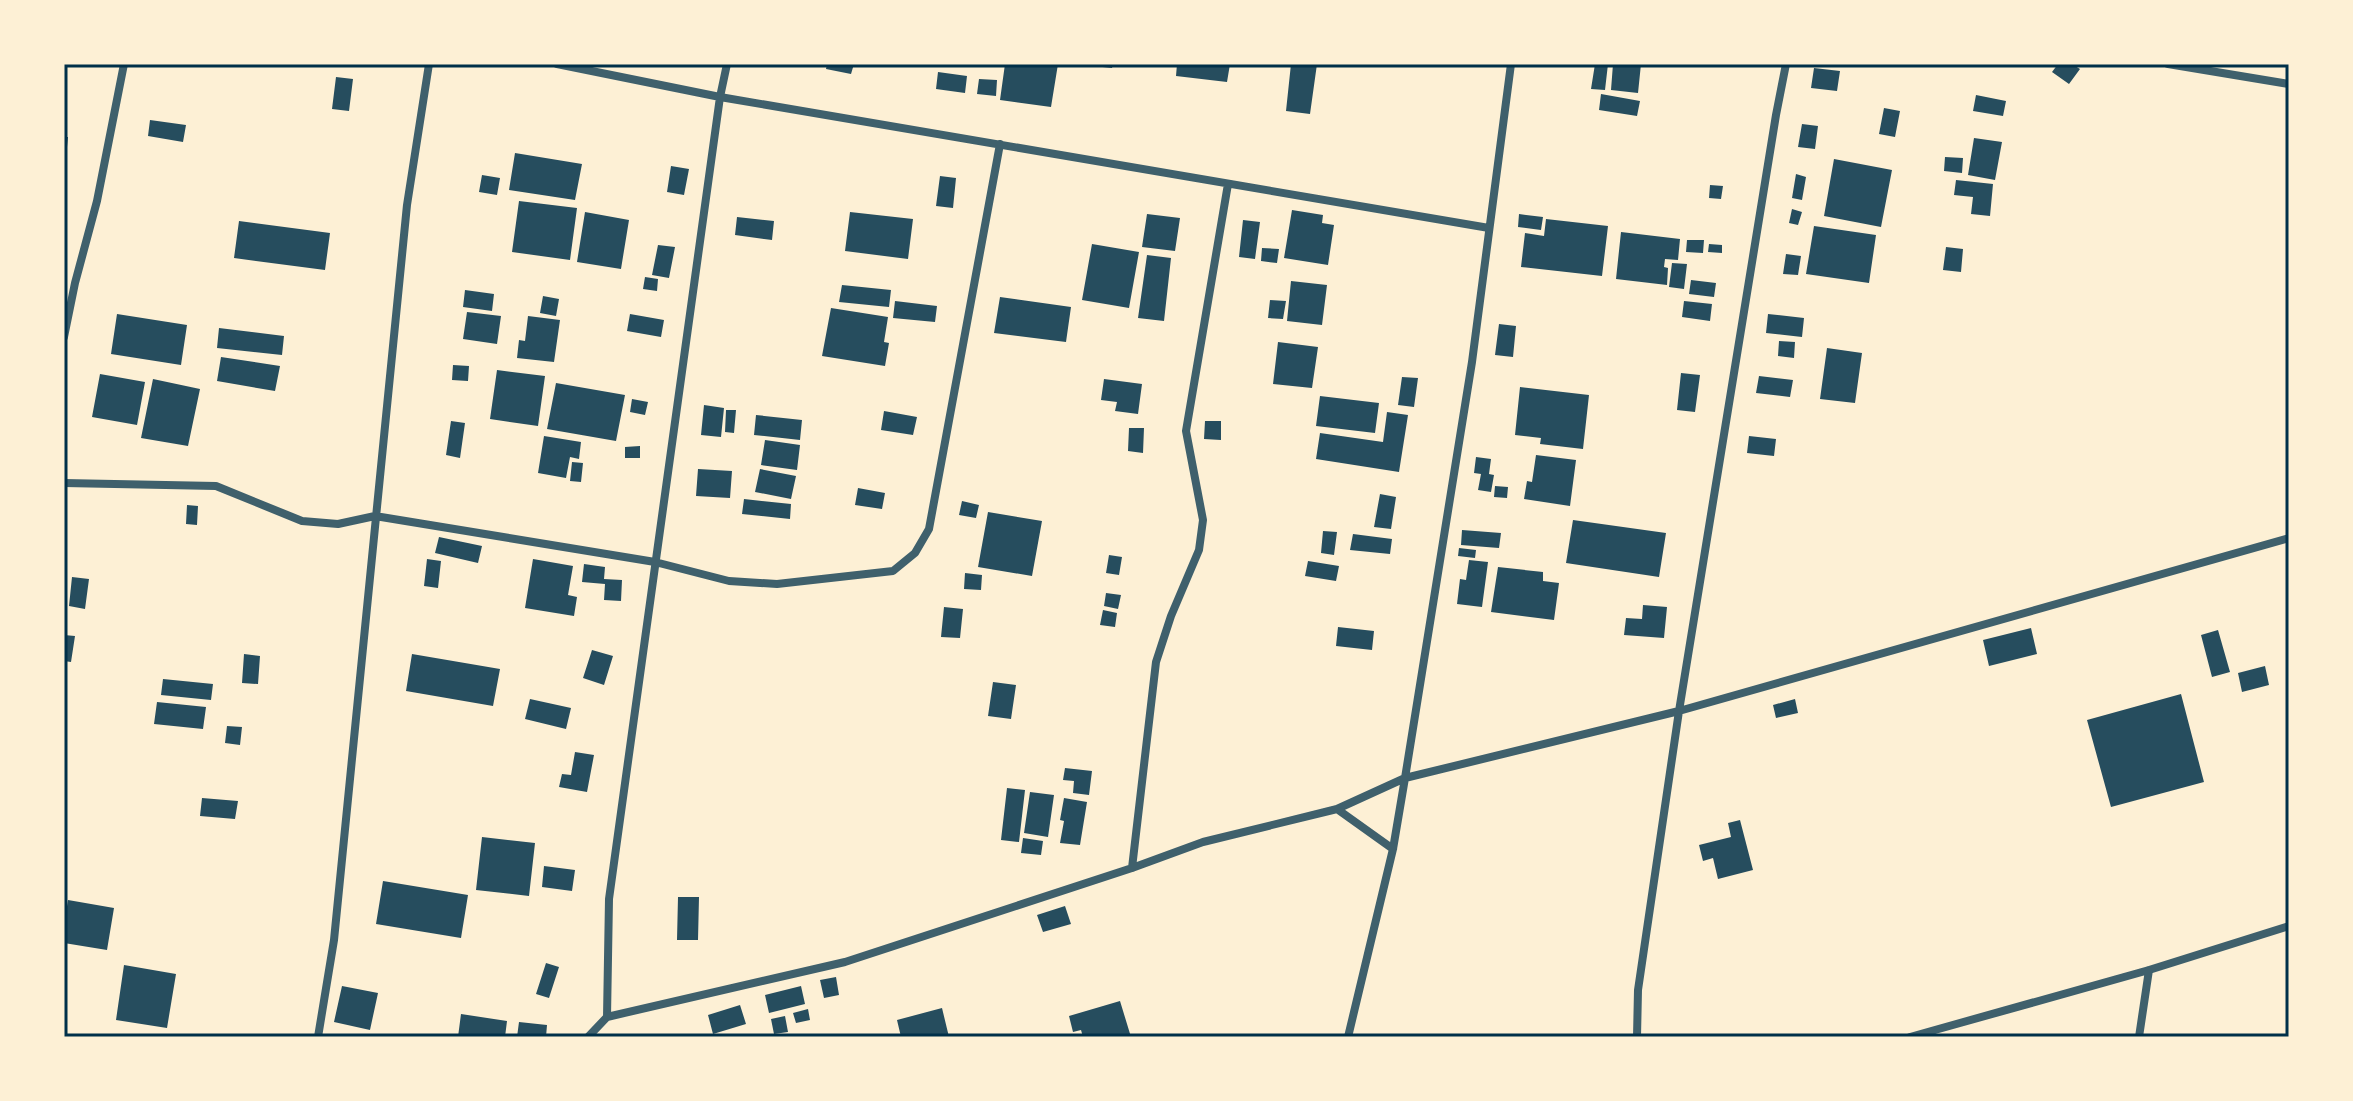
<svg xmlns="http://www.w3.org/2000/svg" width="2353" height="1101" font-family="'Golos Text',sans-serif">
<style>
.building{fill:#264d5e}
.lines{fill:none;stroke-linecap:round;stroke-linejoin:round}
.minor{stroke:#3f606c;stroke-width:8}
.neatline{fill:none;stroke:#003049;stroke-width:3}
</style>
<rect width="100%" height="100%" fill="#fdf0d5"/>
<path class="building" d="M827 64H854L851 74 826 69Z
M1005 64H1058L1051 107 1000 100Z
M1093 64H1113L1112 68 1093 66Z
M1177 64H1230L1227 82 1176 76Z
M1291 64H1317L1310 114 1286 111Z
M1595 64H1608L1605 90 1591 89Z
M1613 64H1641L1638 93 1611 90Z
M2058 64H2072L2080 69 2069 84 2052 72Z
M1814 68 1840 71 1837 91 1811 88Z
M938 72 967 76 965 93 936 89Z
M336 77 353 79 349 111 332 109Z
M979 79 997 80 996 96 977 94Z
M1601 94 1640 101 1637 116 1599 110Z
M1976 95 2006 101 2003 116 1973 111Z
M1884 108 1900 111 1895 137 1879 134Z
M150 120 186 125 183 142 148 136Z
M1802 124 1818 126 1815 149 1798 147Z
M64 137H68L66 157H64Z
M1974 138 2002 142 1995 180 1968 175Z
M515 153 582 164 575 200 509 190Z
M1945 157 1963 158 1962 173 1944 171Z
M1834 159 1892 170 1881 227 1824 216Z
M671 166 689 169 684 195 667 192Z
M1796 174 1806 177 1802 200 1792 198Z
M482 175 500 178 497 195 479 192Z
M940 176 956 178 953 208 936 206Z
M1956 180 1993 184 1990 216 1971 214 1973 197 1954 195Z
M1710 185 1723 186 1721 199 1709 198Z
M519 201 577 208 570 260 512 252Z
M1792 209 1802 212 1798 225 1789 223Z
M1292 210 1323 215 1322 223 1334 225 1328 265 1284 258Z
M585 212 629 220 621 269 577 262Z
M850 212 913 219 908 259 845 251Z
M1147 214 1180 218 1175 251 1142 247Z
M1519 214 1543 217 1541 230 1518 227Z
M737 217 774 221 772 240 735 235Z
M1546 219 1608 226 1602 276 1521 267 1525 233 1544 236Z
M1243 220 1260 222 1255 259 1239 257Z
M239 221 330 233 325 270 234 258Z
M1814 226 1876 235 1869 283 1806 274Z
M1621 232 1680 239 1678 260 1665 259 1664 267 1668 268 1667 285 1616 279Z
M1687 240H1704L1703 253 1686 252Z
M1092 244 1139 252 1129 308 1082 300Z
M1709 244 1722 245V253L1708 252Z
M658 245 675 247 669 278 652 275Z
M1946 247 1963 249 1961 272 1943 270Z
M1262 248 1279 249 1277 263 1261 261Z
M1786 254 1801 256 1798 275 1783 274Z
M1147 255 1171 258 1164 321 1138 318Z
M1672 263 1687 264 1684 289 1669 287Z
M645 277 658 279 657 291 643 289Z
M1691 280 1716 283 1714 297 1689 294Z
M1291 281 1327 285 1322 325 1287 321Z
M842 285 891 290 889 307 839 302Z
M465 290 494 294 492 311 463 307Z
M543 296 559 299 556 316 540 313Z
M1000 297 1071 307 1066 342 994 333Z
M1270 300 1286 301 1283 319 1268 318Z
M895 301 937 306 935 322 893 318Z
M1684 301 1712 304 1710 321 1682 317Z
M831 308 888 317 884 342 889 343 885 366 822 356Z
M467 312 501 316 497 344 463 339Z
M117 314 187 325 181 365 111 354Z
M630 314 664 320 661 337 627 331Z
M1768 314 1804 318 1802 337 1766 333Z
M528 316 560 320 554 362 517 358 519 340 525 341Z
M1499 324 1516 326 1513 357 1495 355Z
M219 328 284 336 282 355 217 348Z
M1779 341 1795 342 1794 358 1778 356Z
M1278 342 1318 347 1312 388 1273 384Z
M1827 348 1862 353 1855 403 1820 399Z
M221 357 280 366 275 391 217 381Z
M453 365 469 366 468 381 452 380Z
M497 370 545 376 538 426 490 419Z
M1681 373 1700 375 1695 412 1677 410Z
M100 374 145 382 137 425 92 417Z
M1759 376 1793 380 1790 397 1756 393Z
M1402 377 1418 378 1414 407 1398 405Z
M153 379 200 389 188 446 141 438Z
M1104 379 1142 384 1138 414 1115 411 1117 402 1101 400Z
M556 383 625 395 616 441 547 429Z
M1520 387 1589 395 1583 449 1540 444 1541 438 1515 435Z
M1320 396 1379 403 1375 433 1316 426Z
M632 399 648 402 645 415 630 412Z
M704 405 724 408 721 437 701 435Z
M726 410H736L734 433 725 432Z
M884 411 917 417 913 435 881 430Z
M1387 412 1408 415 1399 472 1316 459 1320 433 1383 442Z
M756 415 802 420 800 440 754 435Z
M451 421 465 423 460 458 446 455Z
M1205 421H1221V440L1204 439Z
M1129 428H1144L1143 453 1128 451Z
M544 436 581 442 579 459 570 457 566 478 538 473Z
M1749 436 1776 439 1774 456 1747 453Z
M765 440 800 445 797 470 761 465Z
M640 446V458H625V447Z
M1536 455 1576 460 1570 506 1524 499 1527 481 1532 482Z
M1476 457 1491 459 1489 474 1494 475 1491 492 1478 490 1481 474 1474 473Z
M572 462 583 463 581 482 570 481Z
M698 469 732 471 730 498 696 496Z
M760 469 796 476 791 499 755 492Z
M1495 486 1508 487 1507 498 1494 497Z
M858 488 885 493 882 509 855 505Z
M1380 494 1396 497 1391 529 1374 527Z
M744 499 791 504 790 519 742 514Z
M962 501 979 505 976 518 959 515Z
M187 505 198 506 197 525 186 524Z
M988 512 1042 521 1032 576 978 567Z
M1573 520 1666 533 1659 577 1566 563Z
M1462 530 1501 533 1499 548 1461 545Z
M1323 531 1337 532 1334 555 1321 553Z
M1353 534 1392 539 1390 554 1350 550Z
M439 537 482 546 478 563 435 553Z
M1459 548 1476 550 1475 558 1458 556Z
M1109 555 1122 557 1119 575 1106 573Z
M427 559 441 561 438 588 424 586Z
M533 559 573 566 568 595 577 597 574 616 525 608Z
M1469 560 1488 562 1482 607 1457 604 1460 579 1466 580Z
M1308 561 1339 566 1336 581 1305 576Z
M584 564 605 567 604 579 622 580 621 601 604 600 605 584 582 582Z
M1498 567 1543 572V581L1559 583 1554 620 1491 612Z
M965 573 982 575 981 590 964 589Z
M72 577 89 579 85 609 69 606Z
M1106 593 1121 595 1118 609 1104 606Z
M1643 605 1667 607 1664 638 1624 635 1626 618 1642 619Z
M944 607 963 609 960 638 941 637Z
M1103 610 1117 613 1115 627 1100 625Z
M1338 627 1374 631 1372 650 1336 646Z
M2031 628 2037 654 1989 666 1983 640Z
M2218 630 2230 672 2212 677 2201 635Z
M64 635 75 636 71 662 64 661Z
M592 650 613 656 604 685 583 678Z
M244 654 260 656 258 684 242 683Z
M412 654 500 669 493 706 406 691Z
M2265 666 2269 685 2242 692 2238 673Z
M163 679 213 684 211 700 161 695Z
M993 682 1016 685 1011 719 988 716Z
M2181 694 2204 782 2111 807 2087 720Z
M530 699 571 708 566 729 525 719Z
M1795 699 1798 713 1776 718 1773 705Z
M157 702 206 707 203 729 154 724Z
M227 726 242 727 240 745 225 743Z
M575 752 594 755 587 792 559 787 562 774 571 775Z
M1065 768 1092 771 1089 795 1073 793 1074 781 1063 780Z
M1007 788 1025 790 1019 842 1001 840Z
M1030 792 1054 795 1048 837 1024 833Z
M202 798 238 801 235 819 200 816Z
M1064 798 1087 802 1080 845 1060 843 1064 821 1060 820Z
M1740 820 1753 870 1718 879 1713 858 1703 861 1699 845 1731 837 1728 823Z
M482 837 535 843 529 896 476 890Z
M1023 838 1043 841 1041 855 1021 853Z
M544 866 575 870 572 891 542 887Z
M383 881 468 895 461 938 376 924Z
M678 897H699L698 940H677Z
M68 900 114 908 107 950 64 943V925Z
M1065 906 1071 924 1043 932 1037 915Z
M546 963 559 967 549 998 536 994Z
M124 965 176 974 167 1028 116 1020Z
M836 977 839 995 824 998 820 980Z
M342 986 378 993 370 1030 334 1022Z
M801 986 805 1004 769 1013 765 995Z
M1120 1001 1131 1037H1083L1081 1030 1073 1032 1069 1016Z
M740 1005 746 1024 713 1034 708 1015Z
M942 1008 949 1037H901L897 1020Z
M808 1009 810 1020 796 1023 793 1013Z
M461 1014 507 1021 505 1037H458Z
M785 1016 788 1032 774 1034 771 1019Z
M519 1022 547 1025 546 1037H517Z"/>
<g class="lines">
<path class="minor" d="M557 64 720 97 727 64
M2168 64 2289 84
M64 337 75 283 97 201 124 64
M64 483 216 486 302 521 338 524 375 516 655 562 729 581 777 584 893 571 915 553 929 529 1000 144
M1337 809 1405 778 1679 711 2289 538
M1132 868 1156 662 1171 616 1199 550 1203 520 1186 431 1228 184
M607 1017 609 899 720 97 1489 228
M318 1037 334 940 407 205 429 64
M588 1037 607 1017 845 962 1132 868 1203 842 1337 809 1393 849
M1348 1037 1393 849 1405 778 1472 362 1511 64
M1637 1037 1638 990 1679 711 1776 115 1786 64
M1910 1037 2149 970 2289 926
M2139 1037 2149 970"/>
</g>
<rect width="2353" height="1101" fill="none" stroke="#fdf0d5" stroke-width="132"/>
<rect x="66" y="66" width="2221" height="969" class="neatline"/>
</svg>
